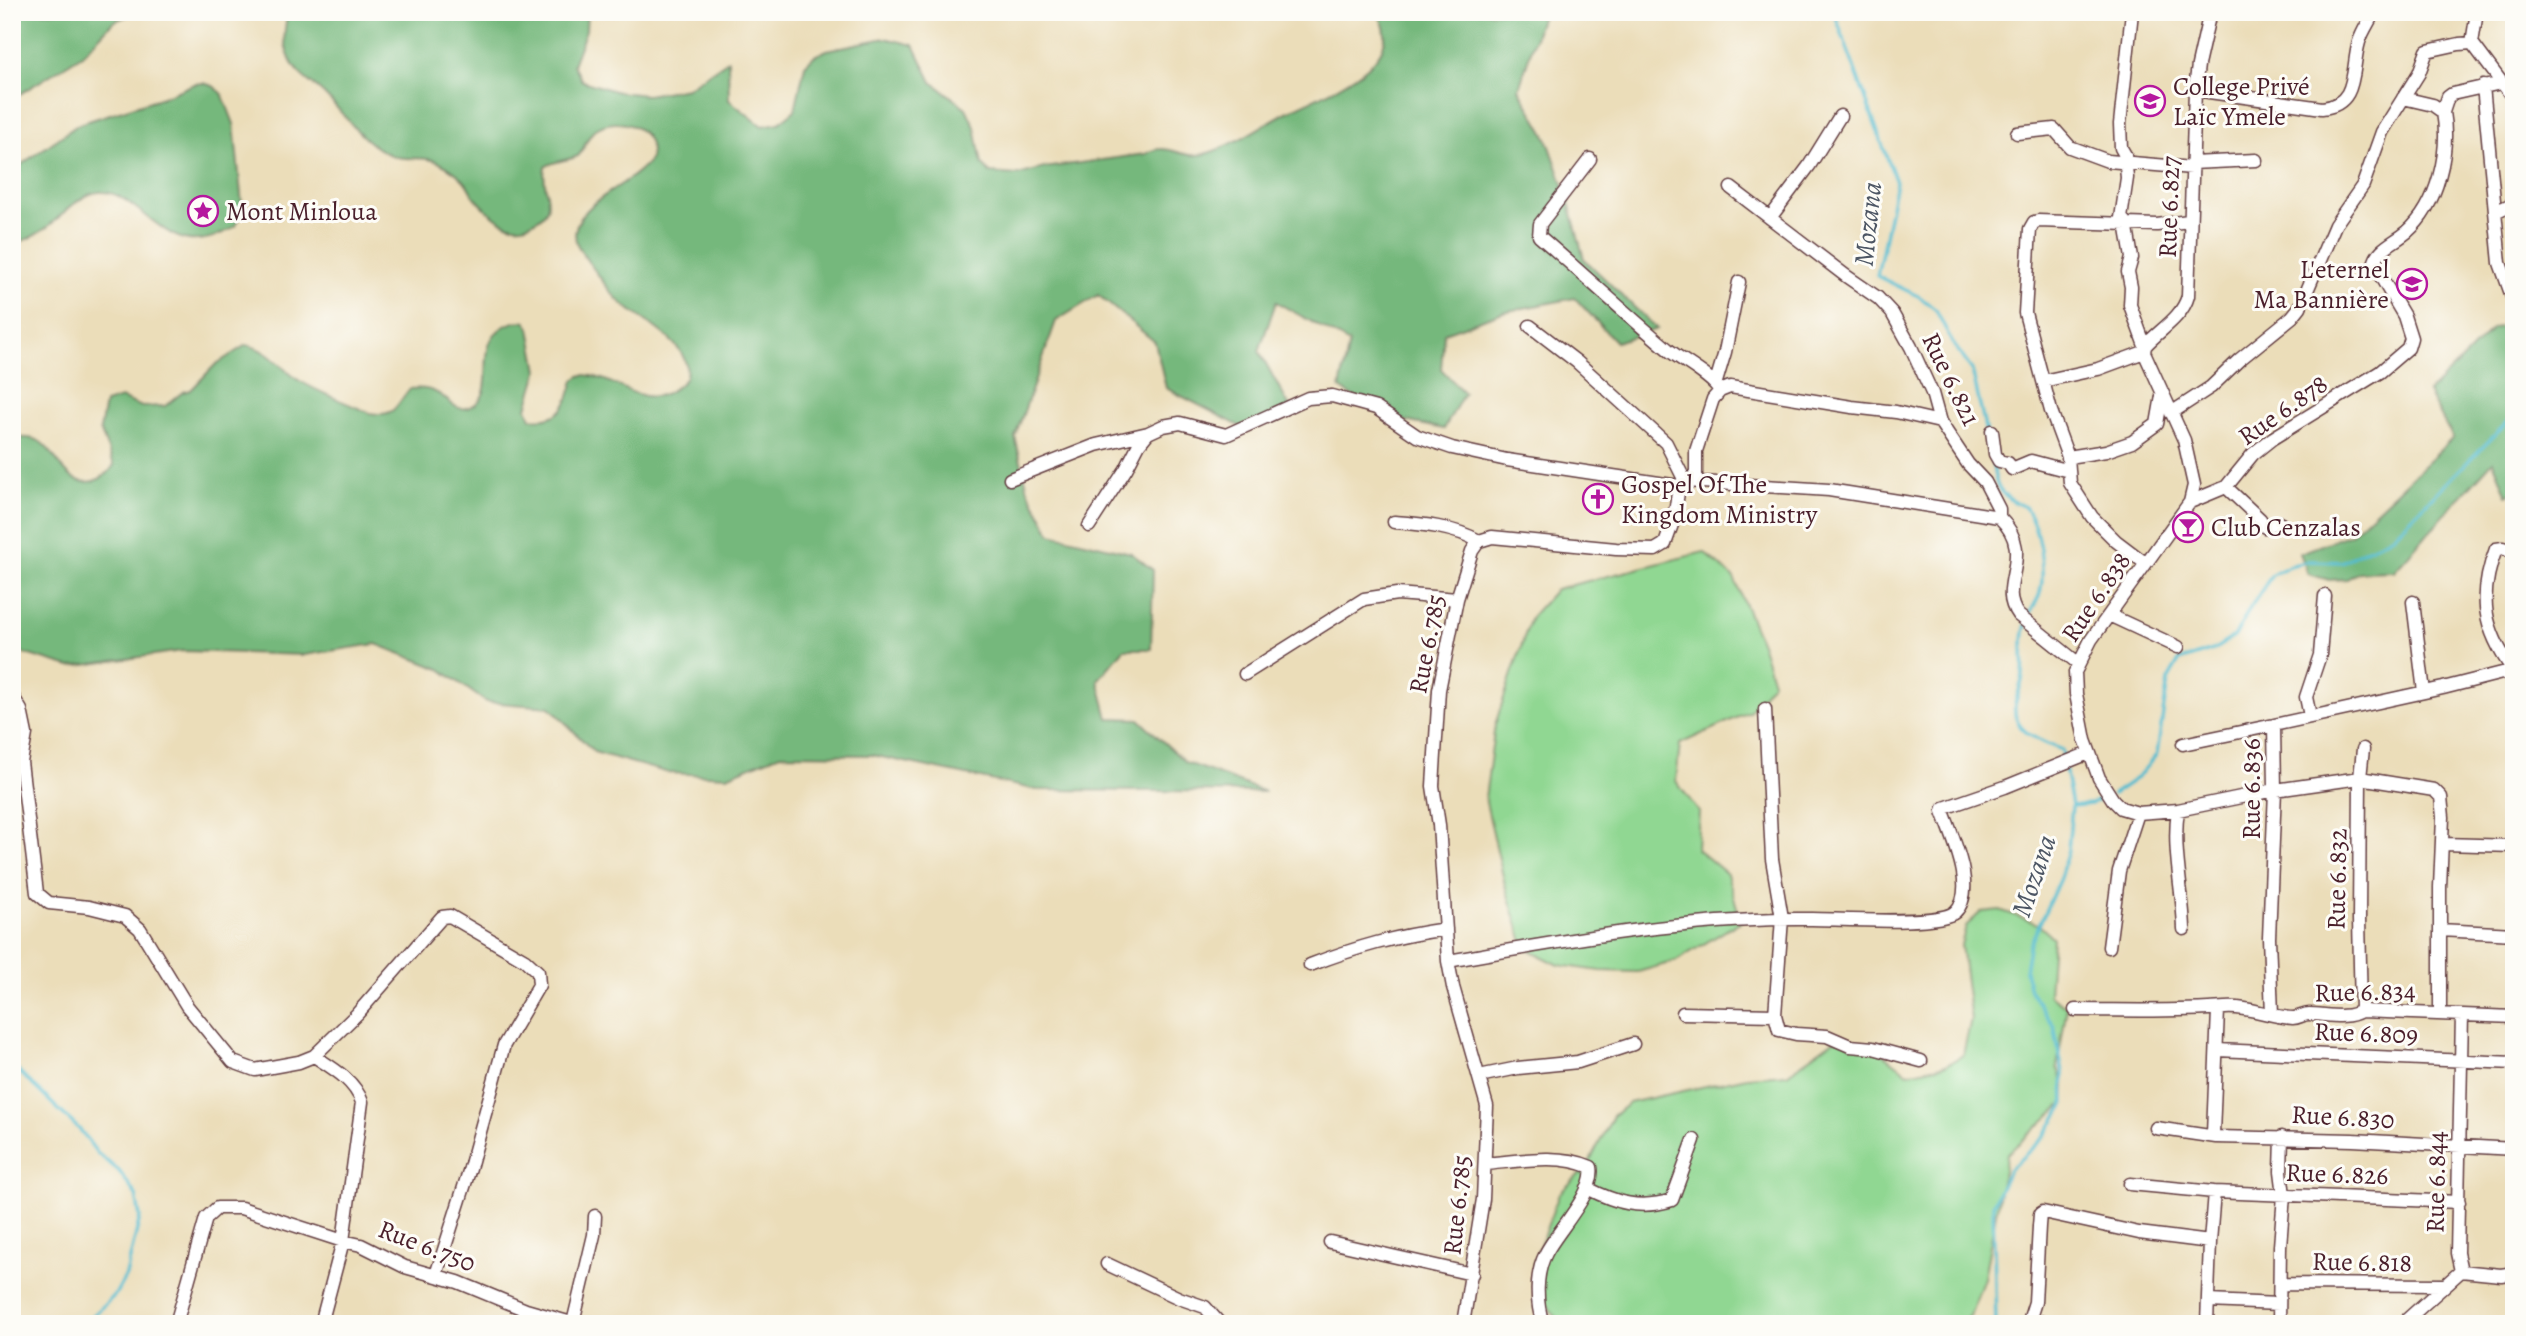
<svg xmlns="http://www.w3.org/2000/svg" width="2526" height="1336" font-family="Alegreya,serif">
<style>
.green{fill:#90d792;stroke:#6d7b5e;stroke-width:2}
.forest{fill:#74b87c;stroke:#5f6c54;stroke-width:2}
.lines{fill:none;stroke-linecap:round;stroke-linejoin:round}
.stream{stroke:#53bccf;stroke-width:3.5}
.minor-casing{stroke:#623c40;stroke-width:15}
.minor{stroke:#fff;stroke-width:12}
.labels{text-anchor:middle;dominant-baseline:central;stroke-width:6;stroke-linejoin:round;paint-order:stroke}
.poi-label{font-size:26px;fill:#4a1f2b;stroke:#fdfcf7;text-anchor:start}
.street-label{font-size:26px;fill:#4a1f2b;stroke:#fdfcf7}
.water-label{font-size:28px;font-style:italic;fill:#4d5664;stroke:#fdfcf7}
</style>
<rect width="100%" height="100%" fill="#fdfcf7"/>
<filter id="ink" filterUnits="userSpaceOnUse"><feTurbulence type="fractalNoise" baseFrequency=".0143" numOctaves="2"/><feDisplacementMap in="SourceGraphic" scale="14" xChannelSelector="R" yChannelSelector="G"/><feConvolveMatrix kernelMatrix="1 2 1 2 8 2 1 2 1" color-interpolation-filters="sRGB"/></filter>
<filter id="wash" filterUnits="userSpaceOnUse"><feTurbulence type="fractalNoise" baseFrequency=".00686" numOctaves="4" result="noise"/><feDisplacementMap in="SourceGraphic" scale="28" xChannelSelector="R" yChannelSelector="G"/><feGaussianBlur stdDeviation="1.57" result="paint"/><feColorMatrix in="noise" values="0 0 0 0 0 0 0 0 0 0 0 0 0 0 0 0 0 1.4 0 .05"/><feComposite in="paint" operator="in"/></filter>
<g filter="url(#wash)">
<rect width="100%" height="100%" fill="#ebddb9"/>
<path class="green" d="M1704 552 1734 578 1762 646 1773 682 1749 712 1680 744 1676 781 1699 812 1697 849 1727 874 1741 921 1676 961 1638 972 1600 971 1559 965 1525 948 1505 885 1485 798 1495 725 1531 617 1556 589Z
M2000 910 2038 924 2053 938 2049 995 2067 1007 2057 1067 2065 1085 2064 1103 2007 1154 1984 1278 1970 1316 1963 1324H1561L1545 1302 1533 1265 1559 1194 1587 1167 1613 1116 1629 1103 1747 1077 1787 1074 1835 1039 1876 1048 1908 1073 1946 1065 1963 1055 1971 1019 1961 945 1966 926 1981 912Z"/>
<path class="forest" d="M12 12H136L113 22 82 55 12 99Z
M288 12H587L586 30 573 65 582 81 618 92 647 95 687 88 728 60 729 100 762 126 779 123 795 110 805 65 814 56 827 50 885 38 914 45 932 82 966 108 975 127 982 164 990 173 1018 175 1044 168 1145 154C1150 152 1155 149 1160 149 1177 148 1185 160 1208 153 1237 144 1259 127 1285 113 1315 96 1416 63 1376 12H1550L1541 18 1519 89 1547 138 1567 195 1584 259 1657 329 1616 342 1575 298 1503 312 1444 333 1441 369 1464 393 1444 429 1386 417 1340 388 1349 343 1276 302 1259 351 1292 411 1241 427 1166 388 1155 342 1098 295 1056 321 1015 437 1028 490 1051 534 1131 553 1153 570 1151 649H1124L1098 680 1108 718 1139 719 1185 762 1265 792 1037 790 872 755 780 754 727 776 669 773 594 752 550 707 486 702 440 669 376 644 304 655 182 651 70 667 12 650V437C21 439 31 436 39 441 58 452 65 488 93 481 102 479 110 472 114 465L100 430 105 403 121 398 142 407 165 406 183 392 191 390 215 365 246 345C269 349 281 369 300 381 322 394 347 403 370 413 397 418 395 405 410 389 420 388 429 388 437 393 450 399 454 413 470 407 503 393 469 346 505 326 512 322 518 320 526 322L530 328 538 371 527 408 531 418C562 422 567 405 574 380L582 375C621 376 647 420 685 379 697 346 641 321 620 302 608 290 600 277 590 264 581 252 571 241 577 225 588 198 631 184 649 161 660 130 619 113 596 129 586 136 586 148 578 156 567 161 554 160 545 167 539 191 565 211 526 225 507 232 485 209 474 196 470 192 469 186 465 182 460 175 448 167 440 163 427 155 408 161 393 156 364 145 347 117 326 96 313 83 297 76 290 59 282 40 284 31 288 12Z
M203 83 213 86 222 93 234 124 242 205 236 226C184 257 171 233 128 202 119 196 111 191 99 192 79 194 61 217 46 228 35 236 24 241 12 245V171L79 124 163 97 194 84Z
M2514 325V492L2507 495 2493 461 2394 571 2359 572 2347 579 2329 580 2308 574 2300 553 2351 534 2453 438 2428 393 2493 328Z"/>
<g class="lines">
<path class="stream" d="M1834 12 1896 182 1877 276 1920 297 1936 310 1952 342 1972 370 1987 437
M1992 458C1996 487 1996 495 2025 507 2039 528 2046 569 2040 593 2038 601 2031 609 2028 617
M2026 625C2020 640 2025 658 2023 674 2022 685 2017 694 2015 705 2011 733 2043 742 2062 750L2064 760
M2113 794 2138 777 2157 754 2168 680 2179 661 2213 650 2235 636 2250 608 2272 575 2289 566 2309 561 2342 562 2393 536 2514 416
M2072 806 2091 804 2106 797
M12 1065 81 1131 97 1153 119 1171 136 1195 140 1217 126 1275 115 1295 84 1324
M1996 1324 1993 1205 2009 1170 2044 1137 2064 1105 2063 1073 2054 1026 2030 990 2025 971 2029 947 2060 878 2068 850 2072 806 2065 768"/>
</g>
</g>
<g filter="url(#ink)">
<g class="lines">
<g class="minor-casing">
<path id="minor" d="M2132 12 2120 124 2121 148 2125 155 2127 178 2121 218 2126 223 2132 258 2128 272 2131 287 2130 305 2145 346 2144 352 2184 440 2194 485 2190 502 2091 640 2075 672 2076 694 2085 740 2099 778 2113 800 2121 808 2138 813 2178 810 2275 790 2360 778 2434 790 2441 797 2443 817 2440 887V1014
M2472 43 2514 99
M2483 86 2500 263 2514 302
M2195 90 2322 108C2359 105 2351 69 2359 42 2362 32 2369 22 2374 12
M2443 112 2448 97 2452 94 2501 83
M2017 133 2054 129 2070 147 2108 161 2192 168
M1590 159 1540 224 1539 236C1583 274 1626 314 1670 351 1684 362 1713 377 1720 391
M2192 163 2256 160
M1731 188 1846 276 1878 298 1892 313 1911 347 1932 393 1940 422 1968 464 1985 482 1999 509V517C2038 555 1995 584 2018 615L2079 664
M2495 212 2514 203
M1770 218 1809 166 1840 116
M1530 326 1577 362 1666 443 1685 481
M2145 346C2159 330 2182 318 2188 296L2195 90 2198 65 2210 12
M2043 381 2098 369 2144 352
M1716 382 1725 352 1739 282
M2171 413 2211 387 2239 360 2292 317 2300 307 2335 225 2363 185 2382 132 2419 73 2427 51 2459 44 2472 43 2477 12
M1992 431 1995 454 1999 461 2008 463 2012 469 2031 461 2069 471
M2068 457 2051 411 2025 313 2030 229 2034 222 2038 221 2157 225 2189 221
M1010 479 1096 445 1148 433
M1696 480V451L1713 399 1720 391 1730 387 1852 407 1896 412 1940 422
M2226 487 2260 519 2265 527 2277 522 2281 524
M2190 502 2226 487 2253 454 2273 438 2380 372 2408 348 2411 338 2404 316 2374 265C2377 248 2394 243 2407 232 2438 205 2450 151 2443 112L2433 105 2403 98
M1394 522C1423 524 1454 527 1479 541
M1089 526 1126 469 1139 444 1148 433 1163 426 1180 423 1226 435 1308 398 1332 396 1376 408 1417 436 1452 448 1507 460 1679 486
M2145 563 2116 541 2092 517 2070 483 2068 457 2106 451 2132 442 2157 424 2162 396
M2413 602 2424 692
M2109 615 2178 647
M2513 670C2483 629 2478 596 2496 549L2503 548 2514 553
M1245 674 1364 599 1397 594 1457 599
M12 695 21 710 26 734 21 762 37 893 49 903 89 907 125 916 140 929 187 1006 233 1062 255 1070 299 1062 314 1056 357 1014 442 917 450 916 525 960 538 972 539 985 504 1045 470 1168 436 1275
M2310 716 2306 697 2320 655 2325 596
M2183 744 2274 725
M2178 810C2172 850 2183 890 2184 929
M2443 844 2514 846
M2440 930 2514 934
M2109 947 2119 871 2138 813
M1448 961C1568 940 1690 917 1812 919 1838 919 1939 926 1955 912 1978 890 1952 837 1943 811L1944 808 2005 787 2089 753
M1310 965C1357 947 1396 936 1446 929
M2075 1010C2125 1010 2175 1012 2225 1008 2249 1006 2270 1017 2293 1018 2299 1018 2303 1014 2309 1014 2327 1014 2345 1020 2361 1011L2514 1017
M2361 1011 2359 919 2360 778 2363 749
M1683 1013 1775 1015 1782 918 1772 859 1765 709
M2272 1014 2269 938 2275 790 2274 725 2443 688 2514 670
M1775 1015 1779 1030 1796 1034 1827 1036 1850 1046 1873 1048 1921 1061
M2217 1050 2514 1063
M1479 1076 1518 1068 1578 1062 1633 1044
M2156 1128 2216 1137 2353 1140 2514 1149
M2213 1134 2218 1010
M1485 1164C1519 1161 1559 1153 1591 1167 1596 1192 1557 1231 1546 1253 1535 1274 1536 1303 1543 1324
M2130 1184 2214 1192 2459 1202
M1587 1188C1616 1203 1640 1210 1672 1200L1694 1140
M1330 1242 1472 1274
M1107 1264 1179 1298 1205 1307 1220 1324
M2461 1271 2501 1275 2514 1273
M2280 1284 2443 1285
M2208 1301 2279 1304
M2029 1320 2052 1324
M573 1323 594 1235 595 1216
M176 1324 206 1218 217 1208H241L343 1241 362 1102C354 1080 334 1069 314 1056
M321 1324 343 1241 361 1245 405 1267 458 1282 526 1310 575 1324
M1463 1324 1483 1199 1487 1106 1453 987 1448 961 1439 825 1433 786 1439 690 1457 599 1472 551 1479 541 1492 537 1616 549 1655 550 1665 544 1674 519 1679 486 1685 481 1829 490 1999 517
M2028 1324 2035 1302 2039 1226 2040 1214 2043 1212 2139 1233 2210 1242
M2207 1324 2210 1242 2214 1192
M2279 1324 2280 1246 2284 1195 2281 1171 2282 1137
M2402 1324 2461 1271 2457 1253 2462 1015"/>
</g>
<use href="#minor" class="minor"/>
</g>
</g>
<defs>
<g id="school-ring" transform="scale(1.575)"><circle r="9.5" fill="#fdfcf7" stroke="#b5179e" stroke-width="1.5"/><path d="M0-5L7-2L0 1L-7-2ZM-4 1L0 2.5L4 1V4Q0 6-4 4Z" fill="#b5179e"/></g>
<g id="sight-ring" transform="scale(1.575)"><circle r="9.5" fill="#fdfcf7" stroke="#b5179e" stroke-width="1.5"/><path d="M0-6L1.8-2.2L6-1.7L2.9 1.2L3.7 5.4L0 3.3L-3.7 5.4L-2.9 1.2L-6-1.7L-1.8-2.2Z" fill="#b5179e"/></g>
<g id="church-ring" transform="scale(1.575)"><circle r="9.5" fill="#fdfcf7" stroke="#b5179e" stroke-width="1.5"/><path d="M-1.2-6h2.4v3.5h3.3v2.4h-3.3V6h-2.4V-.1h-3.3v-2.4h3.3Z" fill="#b5179e"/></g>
<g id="bar-ring" transform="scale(1.575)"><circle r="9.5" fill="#fdfcf7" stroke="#b5179e" stroke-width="1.5"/><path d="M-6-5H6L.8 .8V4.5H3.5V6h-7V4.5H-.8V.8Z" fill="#b5179e"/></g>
</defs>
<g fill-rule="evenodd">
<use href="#school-ring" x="2150" y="101"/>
<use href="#sight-ring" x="203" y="211"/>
<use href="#school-ring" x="2412" y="284"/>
<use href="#church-ring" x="1598" y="499"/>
<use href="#bar-ring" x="2188" y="527"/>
</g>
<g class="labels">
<g class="poi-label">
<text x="2173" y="86">College Privé<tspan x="2173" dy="30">Laïc Ymele</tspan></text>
<text x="226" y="211">Mont Minloua</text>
<text x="2389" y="269" text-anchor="end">L'eternel<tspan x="2389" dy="30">Ma Bannière</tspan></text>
<text x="1621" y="484">Gospel Of The<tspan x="1621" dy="30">Kingdom Ministry</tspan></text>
<text x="2211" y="527">Club Cenzalas</text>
</g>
<g class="street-label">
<text transform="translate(2169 207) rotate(-88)">Rue 6.827</text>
<text transform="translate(1951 379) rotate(64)">Rue 6.821</text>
<text transform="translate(2283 410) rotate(-35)">Rue 6.878</text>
<text transform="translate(2096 597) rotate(-56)">Rue 6.838</text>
<text transform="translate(1427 644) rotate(-79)">Rue 6.785</text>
<text transform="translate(2251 789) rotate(-90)">Rue 6.836</text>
<text transform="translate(2337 879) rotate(-89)">Rue 6.832</text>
<text transform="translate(2365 992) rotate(-1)">Rue 6.834</text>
<text transform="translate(2366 1033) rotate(2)">Rue 6.809</text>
<text transform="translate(2343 1117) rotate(3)">Rue 6.830</text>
<text transform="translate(2337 1174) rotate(2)">Rue 6.826</text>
<text transform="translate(2436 1182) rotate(-89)">Rue 6.844</text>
<text transform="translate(1457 1205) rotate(-84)">Rue 6.785</text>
<text transform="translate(427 1246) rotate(21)">Rue 6.750</text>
<text transform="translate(2362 1262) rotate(1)">Rue 6.818</text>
</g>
<g class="water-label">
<text transform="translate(1868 224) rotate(-84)">Mozana</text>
<text transform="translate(2034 876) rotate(-71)">Mozana</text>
</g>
</g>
<rect width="2526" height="1336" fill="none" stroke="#fdfcf7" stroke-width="42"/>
</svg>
